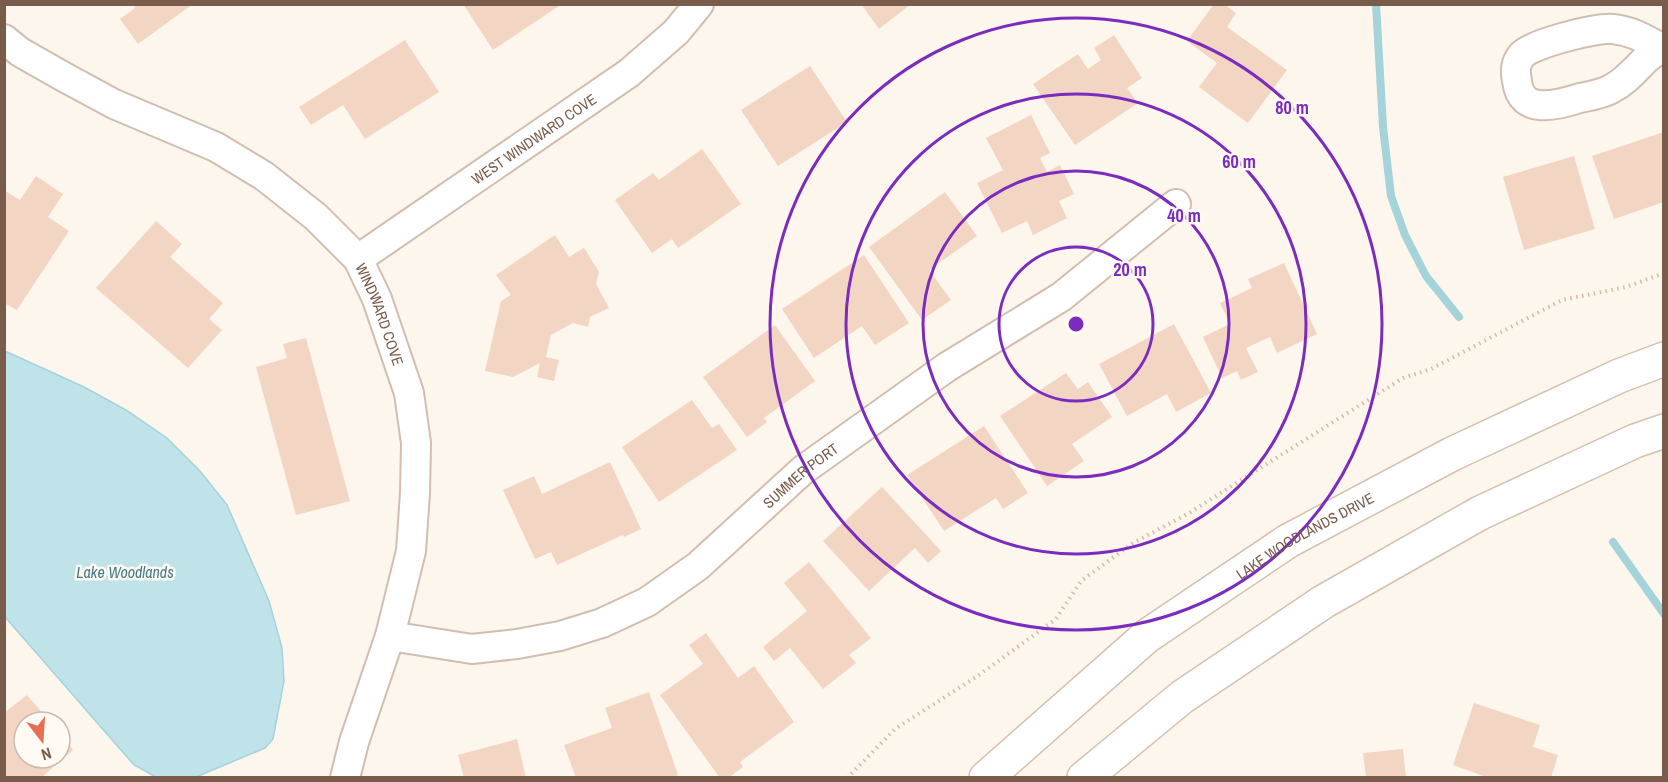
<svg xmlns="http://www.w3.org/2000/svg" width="1668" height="782" font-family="'Archivo Narrow',sans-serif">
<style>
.water{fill:#bfe3e8;stroke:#a5d3da;stroke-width:1.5}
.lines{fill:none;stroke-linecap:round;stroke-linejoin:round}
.stream{stroke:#a5d3da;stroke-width:8}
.building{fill:#f3d5c3}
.street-casing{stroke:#d1beb0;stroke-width:32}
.secondary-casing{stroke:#d6c0b0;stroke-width:36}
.path{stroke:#d9b8a5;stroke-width:4;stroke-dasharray:1.5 4.5;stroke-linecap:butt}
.street{stroke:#fff;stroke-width:28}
.secondary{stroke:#fff;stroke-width:33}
.ring{fill:none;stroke:#7b2cbf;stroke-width:3}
.labels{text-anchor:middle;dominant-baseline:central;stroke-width:5;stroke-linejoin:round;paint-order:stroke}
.street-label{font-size:15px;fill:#7a5c4d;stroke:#fffaf3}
.water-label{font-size:16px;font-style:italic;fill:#437c86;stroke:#fffaf3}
.centre{fill:#7b2cbf;stroke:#fffaf3;stroke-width:3}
.ring-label{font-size:18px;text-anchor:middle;font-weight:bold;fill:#7b2cbf;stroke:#fffaf3;stroke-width:5;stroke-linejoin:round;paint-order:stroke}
</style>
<rect width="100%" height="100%" fill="#fdf6ec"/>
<path class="water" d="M5 351 84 387 126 410 167 438 200 471 227 505 269 601 282 648 284 681 273 739 265 748 196 777H156L134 765 5 617Z"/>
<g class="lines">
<path class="stream" d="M1376 4 1383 127 1391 196 1405 235 1426 276 1459 317
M1613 542 1664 614"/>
</g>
<path class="building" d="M132 4H193L138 44 120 19 135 8Z
M463 4H562L493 50Z
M861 4H911L879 29Z
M1214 4H1224L1236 13 1227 27 1287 70 1248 123 1199 87 1217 63 1187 41Z
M1114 35 1142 78 1127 88 1138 103 1075 145 1033 84 1078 54 1088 69 1101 60 1094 48Z
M405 40 439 92 365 139 343 105 311 125 299 107Z
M810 66 847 122 778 166 741 110Z
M1031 115 1050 153 1040 158 1047 172 1060 165 1074 194 1059 201 1067 218 1033 235 1027 221 1002 233 977 183 1003 170 986 138Z
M1664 132V202L1614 219 1592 156Z
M702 149 741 204 678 248 672 239 652 253 615 200 653 173 659 180Z
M1574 156 1595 229 1524 250 1503 177Z
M36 176 63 194 48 217 69 231 17 310 4 303V190L20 200Z
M945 192 977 236 929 270 951 300 922 320 869 247Z
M156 221 182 244 170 257 223 303 209 319 222 330 188 368 96 288Z
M555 235 569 257 584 248 599 272 596 284 609 308 590 317 588 327 573 323 551 335 546 357 559 360 554 381 537 377 540 363 513 377 485 371 501 301 511 295 496 275Z
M864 255 909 323 875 345 862 326 814 358 782 309Z
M1284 263 1317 334 1277 353 1270 337 1246 348 1258 372 1241 380 1237 371 1222 378 1203 337 1230 324 1220 303 1252 288 1248 279Z
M1174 324 1211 393 1176 412 1167 394 1127 416 1099 364Z
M775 325 815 381 764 418 767 422 747 437 703 377Z
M306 338 350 501 296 515 256 367 287 358 283 344Z
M1066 373 1078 389 1088 382 1112 417 1072 444 1084 461 1047 486 1000 416Z
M692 400 712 428 719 424 737 450 659 502 622 447Z
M984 426 1028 493 1003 509 996 498 944 531 907 475Z
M610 462 641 529 624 537 623 535 557 565 551 552 535 559 503 490 534 476 542 494Z
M882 487 941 551 928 563 915 548 869 591 823 541Z
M809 562 871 638 849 655 856 663 823 689 790 648 774 661 763 647 807 611 784 583Z
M706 633 738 678 754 666 794 722 740 762 743 767 728 778H720L660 695 703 664 689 645Z
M649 692 678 775 672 778H576L564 745 612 728 605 708Z
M27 695 50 722H24V758H60V734L73 750 44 775 46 778H4V713Z
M1474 703 1540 725 1533 747 1558 755 1551 778H1489L1453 765Z
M517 739 526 778H464L458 755Z
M1403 749 1406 778H1366L1363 753Z"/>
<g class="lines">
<g class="street-casing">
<g id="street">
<path id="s1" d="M4 39 20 52 64 77 114 104 216 147 264 176 316 217 358 259 377 299 409 393 416 443 415 493 411 551 390 636 354 742 345 778"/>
<path d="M1664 46 1659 47C1644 38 1631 31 1613 29 1597 27 1531 44 1522 55 1515 63 1515 71 1517 81 1521 116 1557 105 1580 98 1590 96 1602 94 1611 89 1625 82 1634 71 1645 60 1650 55 1657 51 1664 46"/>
<path id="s2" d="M358 259 629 73 676 32 699 4"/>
<path id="s3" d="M390 636 472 649 517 644 560 636 602 623 647 602 698 566 803 470 947 367 1061 297 1176 204"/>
</g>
</g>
<g class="secondary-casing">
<g id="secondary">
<path id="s4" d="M986 778 1147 636 1288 541 1452 454 1619 376 1664 359"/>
<path d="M1084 778 1182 697 1323 602 1480 513 1635 441 1664 431"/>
</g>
</g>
<path class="path" d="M847 778 895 729 979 675 1056 619 1081 581 1133 543 1189 513 1403 378 1431 369 1562 300 1626 287 1664 273"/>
<use href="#street" class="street"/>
<use href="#secondary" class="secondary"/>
</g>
<g class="ring">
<circle cx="1076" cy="324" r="77"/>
<circle cx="1076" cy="324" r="153"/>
<circle cx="1076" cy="324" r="230"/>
<circle cx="1076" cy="324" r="306"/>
</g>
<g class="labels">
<g class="street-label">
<text stroke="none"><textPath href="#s2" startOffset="213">WEST WINDWARD COVE</textPath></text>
<text stroke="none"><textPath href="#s1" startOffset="480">WINDWARD COVE</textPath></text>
<text stroke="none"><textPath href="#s3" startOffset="465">SUMMER PORT</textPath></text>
<text stroke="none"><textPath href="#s4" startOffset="402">LAKE WOODLANDS DRIVE</textPath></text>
</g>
<g class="water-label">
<text x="125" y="572">Lake Woodlands</text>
</g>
</g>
<circle cx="1076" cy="324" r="9" class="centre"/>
<g class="ring-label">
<text x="1292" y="114">80 m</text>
<text x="1239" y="168">60 m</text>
<text x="1184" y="222">40 m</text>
<text x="1130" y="276">20 m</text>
</g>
<rect width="1668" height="782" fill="none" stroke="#7a5c4d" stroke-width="12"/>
<g transform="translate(42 740) rotate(163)"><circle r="28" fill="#fffaf3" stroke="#cabbb1" stroke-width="1.5"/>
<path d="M0-4.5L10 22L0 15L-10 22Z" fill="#e76f51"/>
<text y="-9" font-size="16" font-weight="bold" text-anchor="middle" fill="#7a5c4d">N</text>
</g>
</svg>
